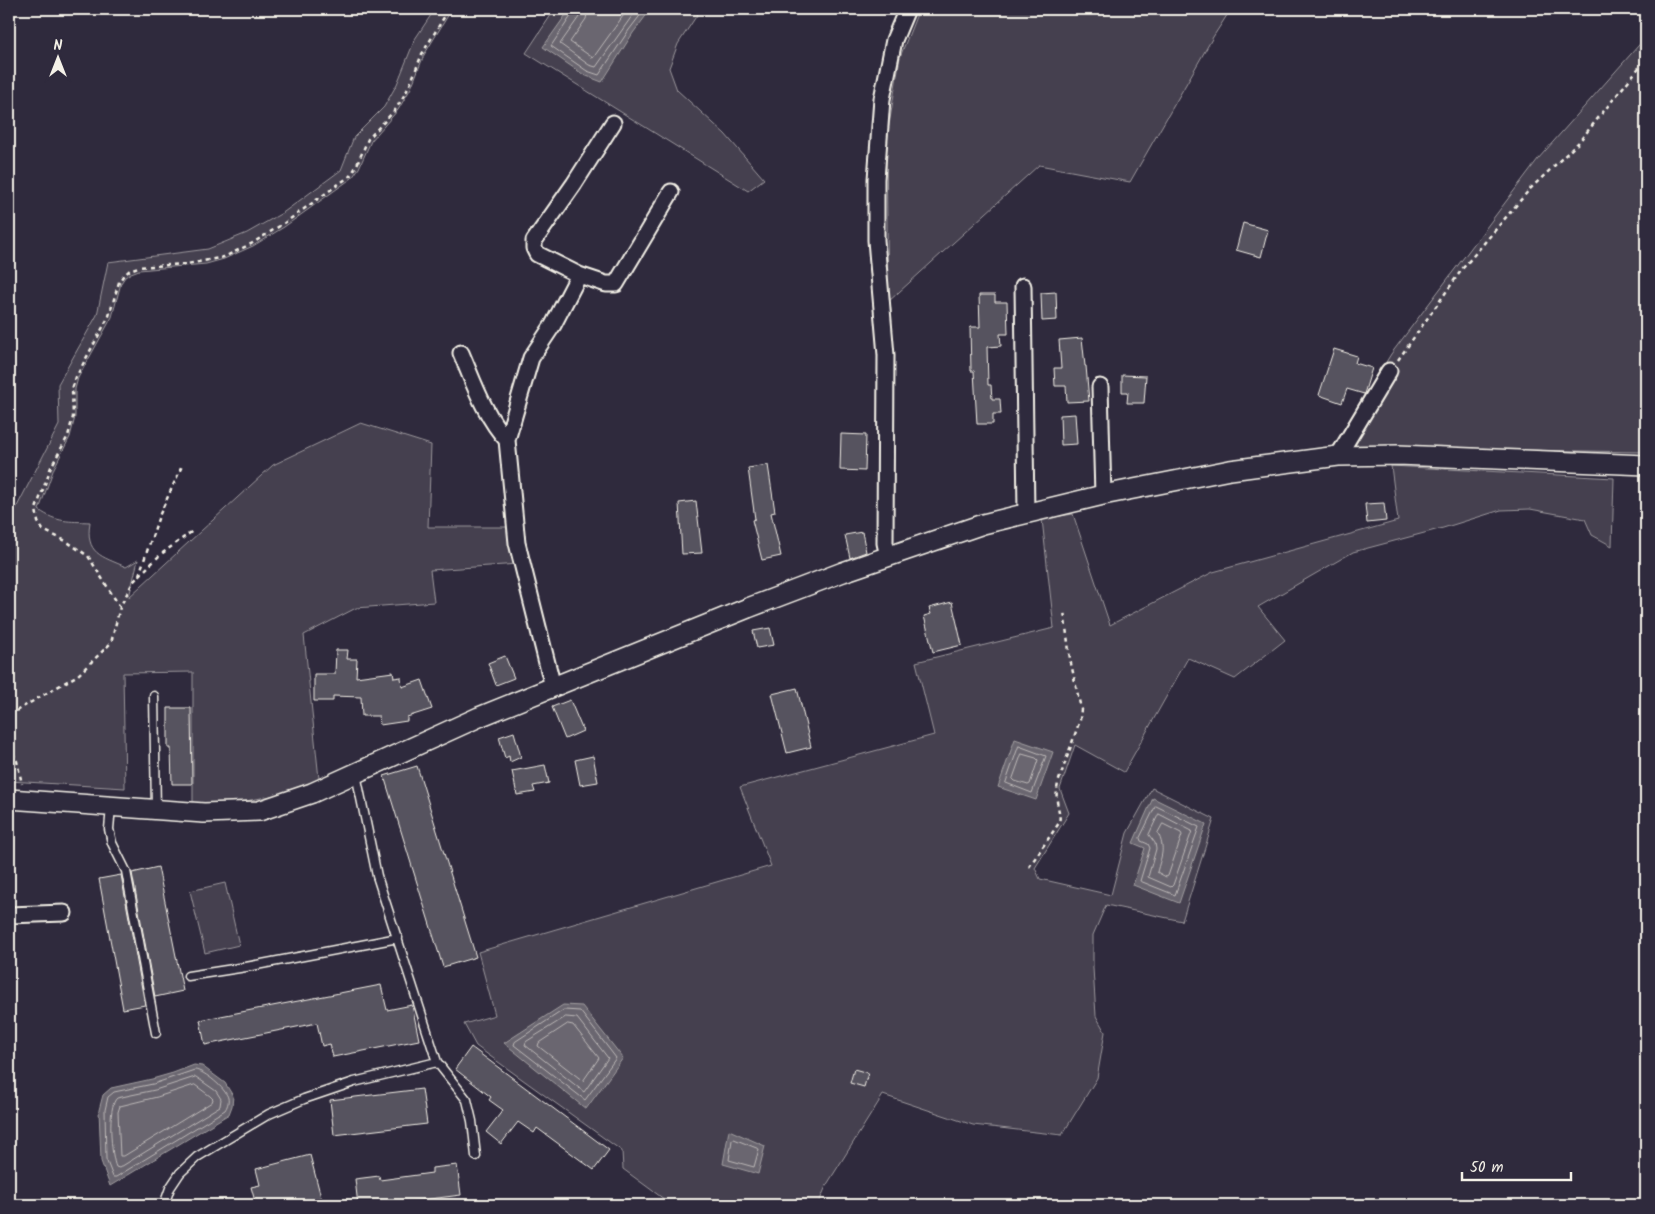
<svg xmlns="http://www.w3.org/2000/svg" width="1655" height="1214" font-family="Kalam,sans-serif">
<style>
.green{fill:#454050;stroke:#9c989c}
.water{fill:#6a6670;stroke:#a19ea0}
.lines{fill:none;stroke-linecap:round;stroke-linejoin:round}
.shore{stroke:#bdb9b8;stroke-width:1}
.building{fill:#56525f;stroke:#f4f1e8}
.service-casing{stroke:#f4f1e8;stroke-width:11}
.minor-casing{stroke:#f4f1e8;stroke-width:19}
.tertiary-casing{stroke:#f4f1e8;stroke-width:22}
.path{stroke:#f4f1e8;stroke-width:2.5;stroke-dasharray:4 4;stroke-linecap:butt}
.service{stroke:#2f2a3d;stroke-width:8}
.minor{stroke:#2f2a3d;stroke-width:15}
.tertiary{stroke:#2f2a3d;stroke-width:19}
</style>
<rect width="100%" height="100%" fill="#2f2a3d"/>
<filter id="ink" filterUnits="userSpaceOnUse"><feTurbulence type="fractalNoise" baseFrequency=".02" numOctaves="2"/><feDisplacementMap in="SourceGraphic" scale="10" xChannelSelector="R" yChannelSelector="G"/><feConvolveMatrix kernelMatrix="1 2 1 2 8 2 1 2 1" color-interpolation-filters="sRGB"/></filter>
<g filter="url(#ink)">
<path class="green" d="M435 9H452L424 55 411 88 398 110 371 141 359 168 352 178 284 227 253 246 224 259 206 264 139 270 131 273 125 277 121 283 112 317 78 378 75 389V417L70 437 54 468 39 510C57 523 69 521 90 522 85 554 101 556 126 567L138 560 129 597 273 465 361 423 431 445 428 527H513L519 564 430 570 434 602 356 608 304 635 319 779 286 793 246 801 193 804V672L123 673 125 788 9 781V522L59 425 58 384 97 315 108 262 208 249 247 233 284 212 341 170 354 137 384 107 397 84 415 39Z
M555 9H701L678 44 669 68 677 90 725 134 764 179 748 191 526 53Z
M919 9H1231L1213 37 1130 182 1039 165 888 302 886 144 900 57Z
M1646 37V452L1392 448 1332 450 1391 354 1538 159Z
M1391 466 1614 478 1612 546 1592 535 1585 519 1530 509 1501 510 1443 528 1353 552 1258 607 1285 640 1235 679 1188 658 1124 772 1075 745 1060 789 1069 813 1035 868 1040 879 1111 895 1127 833 1152 788 1214 819 1182 921 1106 905 1093 935V968L1096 1016 1105 1032 1097 1078 1062 1135 973 1125 883 1095 826 1186 818 1205H672L623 1169 622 1151 476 1046 464 1024 495 1015 478 952 771 866 740 787 934 735 916 662 1054 628 1042 519 1073 514 1110 625 1213 572 1398 521Z
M225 883 239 945 205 953 190 891Z"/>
<path class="water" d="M570 9H651L633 33 602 82 584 75 543 47Z
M1015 739 1053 752 1036 800 998 787Z
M1153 798 1206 824 1179 903 1133 885 1145 848 1133 843Z
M563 1005 582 1006 623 1058 586 1109 504 1043Z
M194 1065 202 1066 225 1083 233 1096 232 1106 229 1114 110 1186 101 1161 99 1110 103 1095 111 1088 152 1079 173 1073Z
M729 1130 765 1146 758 1174 723 1164Z"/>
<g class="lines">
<path class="shore" d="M574 9 573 13 551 46 587 71 599 75 629 30 645 9
M580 9 579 17 560 44 589 65 596 67 637 9
M588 9 586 19 570 42 593 58 628 9
M1019 746 1046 756 1032 793 1006 783Z
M1022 754 1036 758 1038 760 1030 784 1028 785 1015 781 1013 779Z
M1156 806 1199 827 1175 895 1140 881 1150 848 1148 844 1141 841 1140 838Z
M1159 814 1192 831 1173 885 1171 887 1148 877 1156 849 1155 843 1149 835Z
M1163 824 1181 833 1182 835 1168 876 1166 877 1157 872C1161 856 1166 850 1158 833Z
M564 1010 580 1011 616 1058 585 1100 514 1045 515 1042Z
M566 1017 577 1018 608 1058 584 1092 525 1045 526 1042Z
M568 1024 573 1025 599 1058 583 1081 538 1046 539 1043Z
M195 1070C205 1071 226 1089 228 1098 229 1102 227 1107 225 1110L116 1177H113L106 1159 105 1110 108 1097 114 1092 153 1084Z
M196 1077 216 1091 221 1099 220 1106 119 1168 116 1167C111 1156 107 1106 117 1098L155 1090Z
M195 1085 210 1096 213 1099 212 1102 124 1156H120L118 1112 120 1106 157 1097Z
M734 1139 759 1149 754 1167 729 1160 732 1140Z"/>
</g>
<path class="building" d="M1243 223 1268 230 1261 257 1236 250Z
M1056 292 1057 320 1042 321 1041 293Z
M979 295H995V302H1007L1008 334H1000L1001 346 987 347 988 385H991L992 399H1000L1001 414H993V424H977L974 371H971L970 327H980Z
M1082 338 1085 366H1086L1089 401 1067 402 1066 386H1055L1054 368H1061L1059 340Z
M1334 349 1357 356 1355 363 1372 368 1364 394 1347 389 1342 403 1319 395Z
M1122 375 1146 376 1144 403H1127L1128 392H1122Z
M1075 414 1077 444 1061 445 1060 415Z
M841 434 866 435 865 471 840 470Z
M768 465 775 512 771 513 781 556 762 560 752 520 755 519 748 468Z
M696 501 702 553 682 554 679 503Z
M1384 503 1386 521 1367 523 1365 504Z
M862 532 866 552 850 558 845 535Z
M952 602 962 645 933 652 924 616 931 614 929 608Z
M770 628 774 645 757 648 753 631Z
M336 650H348L347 659H357L356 677 393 672 394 678 401 677 402 687 422 680 432 709 407 717V721L380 725 379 716H362L361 697 333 696V701H314V674H335Z
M505 656 514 678 496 685 488 663Z
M797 688 811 747 787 753 772 694Z
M570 700 583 731 565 739 552 707Z
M168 708H191L192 784H172L171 748H168Z
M514 732 521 757 510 762 509 756 505 758 499 737Z
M593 756 598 782 580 785 575 760Z
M545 765 549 783 533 786 535 792 517 795 512 771Z
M417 766 476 957 443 967 384 776Z
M158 867 183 991 155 997 132 873Z
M121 875 145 1005 123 1009 99 879Z
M381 985 387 1010 412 1005 419 1040 333 1057 330 1044 322 1046 317 1023 205 1045 200 1020Z
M471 1047 609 1150 594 1170 537 1128 534 1133 518 1122 501 1144 486 1132 503 1110 489 1100 491 1097 455 1069Z
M854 1069 868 1073 864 1087 850 1083Z
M422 1089 427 1124 334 1135 330 1100Z
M310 1155 323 1205H256L251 1187 260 1185 256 1169Z
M457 1165 461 1195 383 1205H358L355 1179 379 1176 380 1180 432 1173V1168Z"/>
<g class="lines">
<g class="service-casing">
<path id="service" d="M154 696 156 809
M356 774 377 876 437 1062 467 1100 472 1121 476 1156
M111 807 109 829 112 843 126 871 156 1033
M188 976 246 967 398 938
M164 1205 170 1188 180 1173 197 1157 269 1114 304 1099 354 1082 437 1062"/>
</g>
<g class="minor-casing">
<path id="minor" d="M579 275 537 254 534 248V241L574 184 613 123
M1023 286 1026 513
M461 353C473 381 485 417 507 440
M1100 387 1103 495
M1338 456 1389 371
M888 556 885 543 886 355 876 240V179L882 99 894 40 907 9
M553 687 517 543 507 440 531 358 553 325 579 275 606 284H616L671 192
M9 915 64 913"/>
</g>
<g class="tertiary-casing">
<path id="tertiary" d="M9 799 204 813 259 811 312 793 479 717 553 687 748 608 843 572 983 524 1103 495 1230 470 1338 456 1398 455 1646 465"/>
</g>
<path class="path" d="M1398 360 1463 268 1530 189 1578 143 1646 59
M139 575 159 516 182 466
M120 607 88 556 66 541 43 530 38 522 36 509 51 467 68 436 73 417 72 389 76 377 109 316 119 282 123 276 130 270 138 267 187 264 224 257 251 244 283 224 350 176 356 167 368 139 396 109 409 87 422 54 449 9
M9 715 78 675 111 643 120 607 133 582 160 555 194 530
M9 746 17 761 22 784
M1029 867 1059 823C1061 815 1058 810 1057 801 1056 795 1057 789 1058 783L1080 720 1081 709 1070 659 1064 611"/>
<use href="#service" class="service"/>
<use href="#minor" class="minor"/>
<use href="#tertiary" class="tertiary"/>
</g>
</g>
<rect width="1655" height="1214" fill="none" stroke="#2f2a3d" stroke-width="30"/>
<rect x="15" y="15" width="1625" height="1184" fill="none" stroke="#f4f1e8" stroke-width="2" filter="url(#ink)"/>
<g transform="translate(58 58)" stroke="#2f2a3d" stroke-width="4" paint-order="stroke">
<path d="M0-4L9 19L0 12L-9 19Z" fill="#f4f1e8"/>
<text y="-8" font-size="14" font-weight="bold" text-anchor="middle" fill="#f4f1e8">N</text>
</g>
<path d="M1462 1172v8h109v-8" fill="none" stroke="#f4f1e8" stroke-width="2.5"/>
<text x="1470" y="1172" font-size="15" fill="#f4f1e8" stroke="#2f2a3d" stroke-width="4" paint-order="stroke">50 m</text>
</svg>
